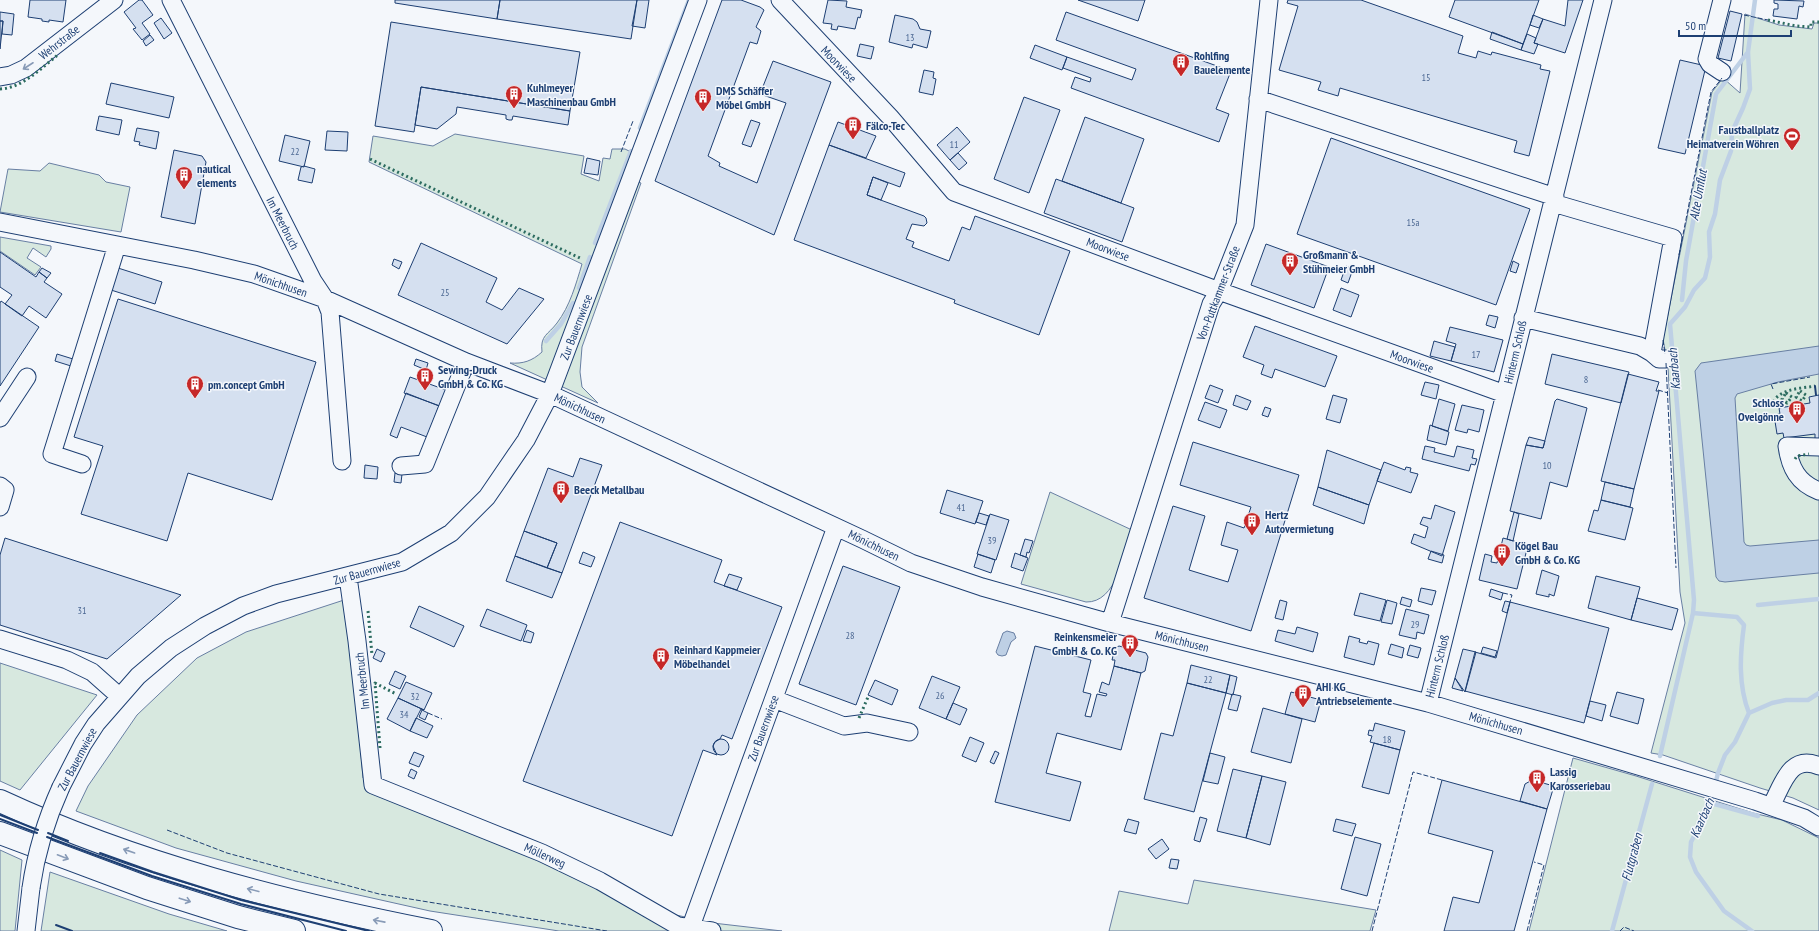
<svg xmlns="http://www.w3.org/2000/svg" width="1819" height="931" font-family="'PT Sans Narrow',sans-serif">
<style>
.green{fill:#d7e8df;stroke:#687fa3}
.water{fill:#bed0e5;stroke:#687fa3}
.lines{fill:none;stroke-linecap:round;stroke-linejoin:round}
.stream{stroke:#bed0e5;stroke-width:4.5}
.building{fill:#d5e0f0;stroke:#1d3f73}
.minor-casing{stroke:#1d3f73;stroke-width:19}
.highway-casing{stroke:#1d3f73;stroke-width:24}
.minor{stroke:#f4f7fb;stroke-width:17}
.highway{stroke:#f4f7fb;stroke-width:22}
.minor-bridge-casing{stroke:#1d3f73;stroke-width:19;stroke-linecap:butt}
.minor-bridge{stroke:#f4f7fb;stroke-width:17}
.hedge{stroke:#2c6c60;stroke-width:3;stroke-dasharray:2 3;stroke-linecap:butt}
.fence{stroke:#1d3f73;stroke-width:1;stroke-dasharray:5 2;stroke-linecap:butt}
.wall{stroke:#1d3f73;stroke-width:2}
.oneway{stroke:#889bb7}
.labels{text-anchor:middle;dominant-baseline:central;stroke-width:3;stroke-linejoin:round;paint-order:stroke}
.number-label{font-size:10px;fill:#4b6792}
.street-label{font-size:12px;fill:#1d3f73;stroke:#f4f7fb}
.poi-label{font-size:12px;font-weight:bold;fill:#1d3f73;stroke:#f4f7fb;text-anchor:start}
.water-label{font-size:13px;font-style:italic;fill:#1d3f73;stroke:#f4f7fb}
</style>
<rect width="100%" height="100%" fill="#f4f7fb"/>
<path class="green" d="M1745 14 1779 25 1812 29 1814 23H1819V810L1793 798 1760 788 1663 755 1651 753 1685 623 1680 592 1668 367 1663 339 1712 92 1723 78 1740 93Z
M455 134 584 156 581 174 599 181 603 158 610 159 612 149H625L633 153 627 178 641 183 582 347 580 372 582 387 598 403 510 363C523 364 532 361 542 352 540 335 548 335 557 323 570 306 576 284 582 264L369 162 373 136 433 146Z
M49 163 99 175 106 182 130 187 121 232 0 212 8 169 40 171Z
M0 237 51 246V249L46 257 33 248 27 258 41 267 35 275 0 251Z
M1050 492 1132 530C1125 554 1116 603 1086 602L1021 584Z
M344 600 354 667 363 778 378 782 662 912 713 923 782 931H559L430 911 296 881 176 848 76 811 88 786 137 715 197 658 246 632Z
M0 663 97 695 20 790 0 781Z
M1573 758 1636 776 1753 813 1782 820 1819 838V931H1529Z
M0 850 22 860 15 931H0Z
M50 872 169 914 227 931H41Z
M1194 880 1376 910 1370 931H1109L1119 891 1188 904Z"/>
<path class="water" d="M1819 346V374L1778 382 1737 394 1735 398 1744 542 1746 545 1750 546 1819 540V573L1725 582 1719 581 1716 577 1695 371 1701 363Z
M1007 631 1014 633 1016 638 1011 642 1006 655 1002 656 998 655 996 652 1003 633Z"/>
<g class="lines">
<path class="stream" d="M640 128 689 0
M595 243 631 151
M579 288 590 257
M1682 300 1686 261 1716 94 1748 52
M546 341 561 324 573 303
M1758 605 1819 599
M1693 613 1737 617 1744 625C1740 655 1738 685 1749 713L1735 742 1725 755 1718 773 1715 785
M1749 713 1772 703 1786 700H1808L1819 693
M1660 756 1693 613 1694 600 1670 324 1685 307 1694 290 1705 278 1710 257 1709 232 1715 214 1720 180 1731 151 1732 132 1743 108 1750 89 1748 52 1755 0
M1713 792 1711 803 1691 842 1690 857 1696 872 1724 911 1752 931
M1711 803 1758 816
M1612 931 1652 784"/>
</g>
<path class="building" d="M30 0H66L63 22 49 20V22L42 21V19L28 17Z
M139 0H142L153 15 142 23 150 34 142 40 133 29 136 28 124 12Z
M395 0H500L497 19 395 3Z
M500 0H637L631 39 497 19Z
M637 0H649L645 28 632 26Z
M722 0H741L760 7 764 10 756 27 761 31 757 44 750 42 708 156 720 163 719 166 757 183 786 103 760 94 773 61 831 82 774 235 655 181Z
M828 0 847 1 846 7 862 10 860 18 858 17 855 29 838 26 837 30 831 29 832 24 823 23Z
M1078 0H1145L1138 21Z
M1288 0H1361L1463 36 1458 53 1476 58 1478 51 1491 55 1492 52 1541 65 1540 69 1550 71 1529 156 1514 152 1517 141 1340 88 1338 96 1318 90 1321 82 1279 70 1298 6 1287 3Z
M1455 0H1539L1523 44 1449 17Z
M1568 0H1583L1565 53 1534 43 1543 19 1565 26Z
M1774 0 1804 1 1803 7 1799 6 1797 19 1773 16 1774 9H1778V4L1774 3Z
M1730 11 1742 14 1731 61 1718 58Z
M0 12 14 14 12 35 2 34 3 21H0Z
M1066 12 1231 71 1216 109 1229 114 1219 142 1071 88 1075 77 1090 82 1091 78 1063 68 1067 57 1132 80 1136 69 1056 40Z
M895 15 913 19 917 22 920 29 931 31 927 48 913 44 912 48 889 42Z
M1533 15 1543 19 1539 28 1530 25Z
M161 18 172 33 164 39 154 23Z
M0 21H3L0 49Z
M391 22 580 52 570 111 421 87 414 132 375 126Z
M1492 32 1523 44 1521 50 1490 39Z
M1527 34 1536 38 1534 43 1538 44 1534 54 1521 50Z
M150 35 154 40 146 46 143 41Z
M860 44 874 47 871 59 857 56Z
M1035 45 1067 57 1062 70 1030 58Z
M1680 60 1706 66 1685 154 1658 148Z
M924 70 934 72 933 78 936 79 933 95 919 92Z
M111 83 174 97 169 118 106 104Z
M421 87 570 111 568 125 513 116 512 120H509L506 119V115L457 107 456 114 437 129 415 125Z
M1024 97 1060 110 1029 193 994 179Z
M99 116 122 120 119 135 96 130Z
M1085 117 1144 139 1121 203 1062 181Z
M751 120 760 123 751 147 742 144Z
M838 122 876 136 866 158 829 145Z
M957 127 970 142 950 160 937 145Z
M137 128 159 132 156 149 139 145 140 142 134 141Z
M327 131 348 132 347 151 325 150Z
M285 135 310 141 304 167 279 161Z
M1331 138 1530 209 1496 305 1297 234Z
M829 145 905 173 900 187 873 177 867 195 924 216 926 218 927 223 924 226 912 224 906 239 914 242 912 247 949 261 962 227 970 230 975 216 1070 251 1039 335 954 303 955 300 794 240Z
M174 150 202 156 206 162 195 224 161 217Z
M958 153 967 163 959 170 950 160Z
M587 158 600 161 598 175 584 173Z
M304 166 315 169 312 183 298 180 301 167Z
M873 177 888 183 881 200 867 195Z
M1056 179 1134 208 1122 242 1044 213Z
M421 243 497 278 486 302 502 310 519 288 544 299 507 344 398 295Z
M1266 244 1329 267 1314 308 1251 285Z
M0 252 36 277 39 272 47 278 44 282 62 294 46 318 29 306 22 316 5 304 12 295 0 287Z
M394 259 402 262 399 269 392 265Z
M1513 261 1519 264 1516 273 1510 271Z
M1346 266 1353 269 1348 283 1341 280Z
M42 268 51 273 47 278 39 272Z
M118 268 162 282 155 304 111 290Z
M1341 288 1359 295 1351 317 1333 310Z
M118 299 316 362 272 500 188 473 167 541 81 514 103 446 74 437Z
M1 301 39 327 0 386V303Z
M1489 315 1498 317 1495 328 1486 325Z
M1255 326 1337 356 1325 387 1275 369 1272 378 1261 374 1264 365 1243 357Z
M1450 327 1503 340 1494 372 1451 361 1456 344 1446 341Z
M1434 341 1455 347 1451 361 1430 356Z
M57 354 73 359 71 366 55 361Z
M1552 354 1629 372 1621 403 1545 384Z
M416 359 428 363 426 370 414 365Z
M1628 374 1659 382 1656 391H1659L1634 489 1601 481Z
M410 377 446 390 440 406 404 393Z
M1425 382 1439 385 1436 399 1421 395Z
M1210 385 1223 390 1218 403 1205 398Z
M406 393 439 406 427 437 401 427 397 438 390 435Z
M1236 395 1251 401 1247 410 1233 405Z
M1333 395 1347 399 1340 423 1326 419Z
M1819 395V440H1815V434L1784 438 1783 433 1777 434 1774 415 1780 414 1779 408 1810 403 1809 397Z
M1439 399 1455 404 1448 431 1432 426Z
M1557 399 1587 408 1567 487 1550 482 1541 519 1510 511 1526 445 1543 448 1555 401Z
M1205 402 1227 410 1220 428 1198 420Z
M1462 405 1484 410 1479 432 1468 429 1467 433 1455 430Z
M1265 407 1271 409 1268 417 1262 415Z
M1430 425 1449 432 1446 445 1427 440Z
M1529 437 1545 441 1543 448 1526 445Z
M1193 442 1299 475 1251 631 1144 598 1173 506 1205 516 1189 570 1228 582 1238 550 1221 545 1227 522 1244 528 1251 507 1180 485Z
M1425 446 1435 448 1434 452 1454 457 1457 446 1474 450 1472 458 1477 459 1475 465 1471 464 1469 471 1422 459Z
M1327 450 1381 470 1369 505 1318 487Z
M580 458 602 465 562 573 547 568 557 543 524 531 548 468 573 477Z
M1384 462 1405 470 1406 467 1411 468 1410 472 1418 474 1411 493 1377 481Z
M365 465 378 467 377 479 364 478Z
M395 473 402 474 401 483 394 482Z
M1605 482 1634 489 1630 507 1601 500Z
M1318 487 1369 505 1364 524 1313 505Z
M947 490 983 501 975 524 940 513Z
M1601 500 1633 508 1625 540 1588 531 1594 510 1598 511Z
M1435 505 1455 512 1442 556 1411 543 1414 534 1425 538 1428 527 1420 524 1423 517 1431 519Z
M1514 512 1519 514 1513 541 1507 539Z
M979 513 989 516 986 525 976 522Z
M990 514 1009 520 996 560 977 554Z
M620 522 722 560 714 582 782 607 732 739 722 735 720 739 715 742 713 746 717 755 703 750 672 836 523 781Z
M524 531 557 543 547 568 515 556Z
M5 538 181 595 107 659 0 625V555Z
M1503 538 1528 545 1517 589 1479 580 1485 554 1492 556 1491 562 1497 563Z
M1025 539 1033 541 1029 553 1027 552 1026 557 1020 555Z
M1431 551 1444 555 1442 563 1428 559Z
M583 552 595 557 591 567 579 563Z
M1015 553 1028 558 1023 571 1011 567Z
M978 554 995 560 991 573 974 567Z
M515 556 562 573 552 598 506 581Z
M843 566 900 587 856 705 799 684Z
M1542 570 1559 576 1554 596 1549 594V597L1536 594Z
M729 574 742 578 737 590 724 586Z
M1596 576 1640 587 1631 620 1588 608Z
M1421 588 1436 591 1432 605 1418 601Z
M1491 589 1503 593 1501 600 1489 596Z
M1360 593 1386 600 1380 621 1354 615Z
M1402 597 1412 600 1410 607 1400 604Z
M1637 598 1678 609 1672 630 1631 620Z
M1280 600 1287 602 1283 620 1275 618Z
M1387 600 1397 603 1392 624 1381 622Z
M1505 601 1510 602 1507 613 1502 611Z
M1510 602 1609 628 1584 723 1465 691 1475 652 1496 658Z
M419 606 464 626 454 647 410 627Z
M487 609 527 625 521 641 480 626Z
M1406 609 1429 615 1424 634 1417 632 1416 639 1399 635Z
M1297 627 1318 633 1313 652 1275 641 1278 630 1295 634Z
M527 630 534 633 531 643 523 641Z
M1349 636 1360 639 1359 642 1367 644 1368 641 1379 644 1374 665 1344 657Z
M1391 644 1404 648 1402 658 1388 654Z
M1410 645 1421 648 1418 658 1407 655Z
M1035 646 1091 660 1083 692 1091 694 1085 716 1091 717 1097 694 1106 696 1107 694 1099 692 1102 682 1109 685 1114 666 1141 673 1121 750 1057 733 1046 773 1081 782 1070 821 995 802Z
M1119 646 1146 653 1148 657 1145 671 1141 673 1114 666 1115 660H1112L1115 648Z
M1483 647 1497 651 1495 657 1481 653Z
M377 649 385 653 381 662 373 658Z
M1463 649 1476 652 1465 692 1455 678Z
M1191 665 1230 675 1226 693 1187 683Z
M395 671 406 676 400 689 389 684Z
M1230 675 1237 677 1233 695 1226 693Z
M932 676 960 687 946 719 919 708Z
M1455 678 1463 691 1452 688Z
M875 680 898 690 892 705 868 695Z
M406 682 432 693 424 710 398 698Z
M1187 683 1226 693 1194 812 1144 799 1161 733 1173 736Z
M1291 692 1321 700 1315 722 1285 714Z
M1617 692 1644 699 1638 724 1610 716Z
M1232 694 1241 696 1237 711 1228 709Z
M398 698 424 710 421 709 410 731 387 719Z
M1590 701 1606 705 1602 721 1586 716Z
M953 703 967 709 960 725 946 719Z
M1263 708 1302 719 1291 763 1251 752Z
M422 710 428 713 425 720 419 717Z
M416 718 433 726 427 738 410 731Z
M1375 723 1405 731 1400 750 1370 742 1372 736 1368 735 1369 730 1373 731Z
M970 737 984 743 976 762 962 756Z
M713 747a8 8 0 1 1 16 0a8 8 0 1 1-16 0Z
M1374 743 1400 750 1389 794 1362 787Z
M995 751 999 753 994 764 990 762Z
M414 752 424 756 419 767 409 763Z
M1210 753 1225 757 1218 784 1203 781Z
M411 769 417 772 414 779 408 776Z
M1233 769 1262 776 1246 838 1217 831Z
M1262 776 1286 782 1270 845 1246 838Z
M1442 780 1547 809 1514 931H1444L1453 897 1479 903 1493 851 1428 833Z
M1532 780 1554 786 1547 809 1520 801 1525 784Z
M1200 817 1207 819 1200 842 1194 840Z
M1128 819 1139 822 1136 834 1124 831Z
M1336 819 1356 824 1352 836 1333 831Z
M1355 837 1381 844 1367 896 1341 889Z
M1162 839 1169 849 1156 859 1148 849Z
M1171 859 1179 860 1177 869 1169 868Z"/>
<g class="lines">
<g class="minor-casing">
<path id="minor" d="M171 0 313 281 325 299 330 312 342 461
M780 0 890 117 954 192 1219 291 1505 394
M1722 0 1707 59 1710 64 1722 72
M0 77 11 75 26 68 114 0
M1258 99 1555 197
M1553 203 1673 238 1652 353
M0 222 194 260 254 274 325 299 466 362 550 394 862 539 911 563 982 587 1110 623 1428 703 1755 801 1804 818 1819 827
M1523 318 1640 346 1652 353 1659 359H1666
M0 418 27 377
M1819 447 1787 446C1790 468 1798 483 1819 491
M82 464 52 454 117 245
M401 466 425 464 466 362
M0 486 5 490 0 507
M348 577 357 641 373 785 542 853 600 881 678 926 712 931
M1110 623 1211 304 1219 291 1245 225 1269 0
M0 639 67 660 92 672 119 696
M774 699 844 726 867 723 909 732
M1428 703 1603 0
M61 787 83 744 96 724 138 676 171 648 205 626 243 606 276 594 402 562 451 533 487 497 526 440 550 394 698 0
M1771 806C1782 787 1789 753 1819 766
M690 929 836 527
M26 931 31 888"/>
</g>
<g class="highway-casing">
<path id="highway" d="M0 801C136 864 284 902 431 931
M0 833 147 888 238 917 294 931"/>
</g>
<use href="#minor" class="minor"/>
<use href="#highway" class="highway"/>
<g class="minor-bridge-casing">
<path id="minor-bridge" d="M31 888C36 853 46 820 61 787"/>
</g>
<use href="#minor-bridge" class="minor-bridge"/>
<path class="hedge" d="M1768 20 1796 26 1811 27V22H1819
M0 89C23 88 42 67 59 54
M370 159 582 259
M1800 391 1806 395 1802 401 1796 397Z
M1786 393 1792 397 1787 403 1782 399Z
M1771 406C1778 388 1799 389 1815 386
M1795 459 1797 456 1809 454
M368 611 372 655
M859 718 868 697
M380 748 375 683 396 694"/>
<path class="fence" d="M1744 15 1768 20
M621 152 633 121
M1679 255 1711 92 1722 78
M1663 340 1665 354
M1666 363 1676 568
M1773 389 1771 384 1810 377
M1658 390 1668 393
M1503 593 1512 595 1510 602
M428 713 442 719
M167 830 227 853 379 894 607 931
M1372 931 1413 772 1442 780
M1527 931 1544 865 1534 862
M1620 931 1624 927 1634 931"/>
<path class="wall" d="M1815 386 1816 395
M0 815 38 830
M0 819 37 833
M48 833 68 841
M47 837 152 876 241 904 346 931
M100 853 153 872 241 900 369 931
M56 925 72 931"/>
</g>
<defs><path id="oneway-shaft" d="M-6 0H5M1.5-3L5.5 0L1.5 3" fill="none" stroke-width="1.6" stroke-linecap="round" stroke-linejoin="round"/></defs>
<g class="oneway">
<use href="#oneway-shaft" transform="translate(28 66) rotate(147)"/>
<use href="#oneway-shaft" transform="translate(129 851) rotate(-161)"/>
<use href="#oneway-shaft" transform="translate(63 857) rotate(21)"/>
<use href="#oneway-shaft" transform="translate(253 890) rotate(-166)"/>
<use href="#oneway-shaft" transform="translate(185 900) rotate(18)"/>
<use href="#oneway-shaft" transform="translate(379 921) rotate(-169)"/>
</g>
<defs>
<g id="building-pin" transform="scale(0.9)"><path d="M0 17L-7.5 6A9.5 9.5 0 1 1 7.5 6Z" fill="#c62828" stroke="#f4f7fb"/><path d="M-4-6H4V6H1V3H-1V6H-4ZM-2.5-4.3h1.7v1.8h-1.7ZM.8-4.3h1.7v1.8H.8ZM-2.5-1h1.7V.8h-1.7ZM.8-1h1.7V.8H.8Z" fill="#fff"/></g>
<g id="stadium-pin" transform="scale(0.9)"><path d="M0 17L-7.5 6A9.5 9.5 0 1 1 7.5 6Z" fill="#c62828" stroke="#f4f7fb"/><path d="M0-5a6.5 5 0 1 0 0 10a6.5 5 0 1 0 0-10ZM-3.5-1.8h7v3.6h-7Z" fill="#fff"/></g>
</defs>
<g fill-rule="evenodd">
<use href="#building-pin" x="1181" y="62"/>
<use href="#building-pin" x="514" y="94"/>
<use href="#building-pin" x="703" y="97"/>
<use href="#building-pin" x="853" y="125"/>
<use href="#stadium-pin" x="1792" y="136"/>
<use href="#building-pin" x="184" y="175"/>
<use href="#building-pin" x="1290" y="261"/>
<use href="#building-pin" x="425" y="376"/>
<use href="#building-pin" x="195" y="384"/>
<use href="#building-pin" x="1797" y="409"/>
<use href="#building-pin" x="561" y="489"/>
<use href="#building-pin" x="1252" y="521"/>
<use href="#building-pin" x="1502" y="552"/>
<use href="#building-pin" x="1130" y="643"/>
<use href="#building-pin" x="661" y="656"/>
<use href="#building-pin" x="1303" y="693"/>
<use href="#building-pin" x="1537" y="778"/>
</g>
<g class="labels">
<g class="number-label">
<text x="910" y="37">13</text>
<text x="1426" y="77">15</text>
<text x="954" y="144">11</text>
<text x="295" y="151">22</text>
<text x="1413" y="222">15a</text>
<text x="445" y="292">25</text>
<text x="1476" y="354">17</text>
<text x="1586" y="379">8</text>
<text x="1547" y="465">10</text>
<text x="961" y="507">41</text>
<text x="992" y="540">39</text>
<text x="82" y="610">31</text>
<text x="1415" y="624">29</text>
<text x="850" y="635">28</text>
<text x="1208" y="679">22</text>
<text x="940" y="695">26</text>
<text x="415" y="696">32</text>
<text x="404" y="714">34</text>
<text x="1387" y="739">18</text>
</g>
<g class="street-label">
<text transform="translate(59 42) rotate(-38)">Wehrstraße</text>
<text transform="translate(839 64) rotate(46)">Moorwiese</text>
<text transform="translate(283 223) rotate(63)">Im Meerbruch</text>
<text transform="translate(1108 249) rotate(21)">Moorwiese</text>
<text transform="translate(281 284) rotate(19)">Mönichhusen</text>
<text transform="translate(1218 293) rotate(-69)">Von-Puttkammer-Straße</text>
<text transform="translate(576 327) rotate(-69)">Zur Bauernwiese</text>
<text transform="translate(1515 352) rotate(-77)">Hinterm Schloß</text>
<text transform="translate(1412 361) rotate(20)">Moorwiese</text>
<text transform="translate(580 408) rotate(25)">Mönichhusen</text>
<text transform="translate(874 545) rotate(26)">Mönichhusen</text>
<text transform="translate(367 571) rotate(-16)">Zur Bauernwiese</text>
<text transform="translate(1182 641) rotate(14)">Mönichhusen</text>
<text transform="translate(1437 666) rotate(-76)">Hinterm Schloß</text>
<text transform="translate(362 681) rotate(-96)">Im Meerbruch</text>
<text transform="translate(1496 723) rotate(16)">Mönichhusen</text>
<text transform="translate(763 728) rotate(-70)">Zur Bauernwiese</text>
<text transform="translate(77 759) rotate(-62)">Zur Bauernwiese</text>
<text transform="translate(545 855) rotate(24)">Möllerweg</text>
</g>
<g class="poi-label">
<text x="1194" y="55">Rohlfing<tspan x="1194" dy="14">Bauelemente</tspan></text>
<text x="527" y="87">Kuhlmeyer<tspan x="527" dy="14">Maschinenbau GmbH</tspan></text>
<text x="716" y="90">DMS Schäffer<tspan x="716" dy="14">Möbel GmbH</tspan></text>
<text x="866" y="125">Fälco-Tec</text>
<text x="1779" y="129" text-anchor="end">Faustballplatz<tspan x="1779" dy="14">Heimatverein Wöhren</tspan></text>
<text x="197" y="168">nautical<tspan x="197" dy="14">elements</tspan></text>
<text x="1303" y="254">Großmann &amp;<tspan x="1303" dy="14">Stühmeier GmbH</tspan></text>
<text x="438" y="369">Sewing-Druck<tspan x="438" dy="14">GmbH &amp; Co. KG</tspan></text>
<text x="208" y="384">pm.concept GmbH</text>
<text x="1784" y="402" text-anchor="end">Schloss<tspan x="1784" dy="14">Ovelgönne</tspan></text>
<text x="574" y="489">Beeck Metallbau</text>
<text x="1265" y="514">Hertz<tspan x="1265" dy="14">Autovermietung</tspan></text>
<text x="1515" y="545">Kögel Bau<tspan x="1515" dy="14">GmbH &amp; Co. KG</tspan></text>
<text x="1117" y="636" text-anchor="end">Reinkensmeier<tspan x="1117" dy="14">GmbH &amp; Co. KG</tspan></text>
<text x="674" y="649">Reinhard Kappmeier<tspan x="674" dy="14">Möbelhandel</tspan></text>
<text x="1316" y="686">AHI KG<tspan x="1316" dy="14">Antriebselemente</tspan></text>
<text x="1550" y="771">Lassig<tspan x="1550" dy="14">Karosseriebau</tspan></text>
</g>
<g class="water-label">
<text transform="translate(1698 195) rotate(-80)">Alte Umflut</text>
<text transform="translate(1674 369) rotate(-95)">Kaarbach</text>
<text transform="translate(1702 818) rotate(-66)">Kaarbach</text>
<text transform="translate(1632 857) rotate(-75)">Flutgraben</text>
</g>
</g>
<path d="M1679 30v6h112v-6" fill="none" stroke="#1d3f73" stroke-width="2"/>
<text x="1685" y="30" font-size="12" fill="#1d3f73" stroke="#f4f7fb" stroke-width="3" paint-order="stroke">50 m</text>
</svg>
